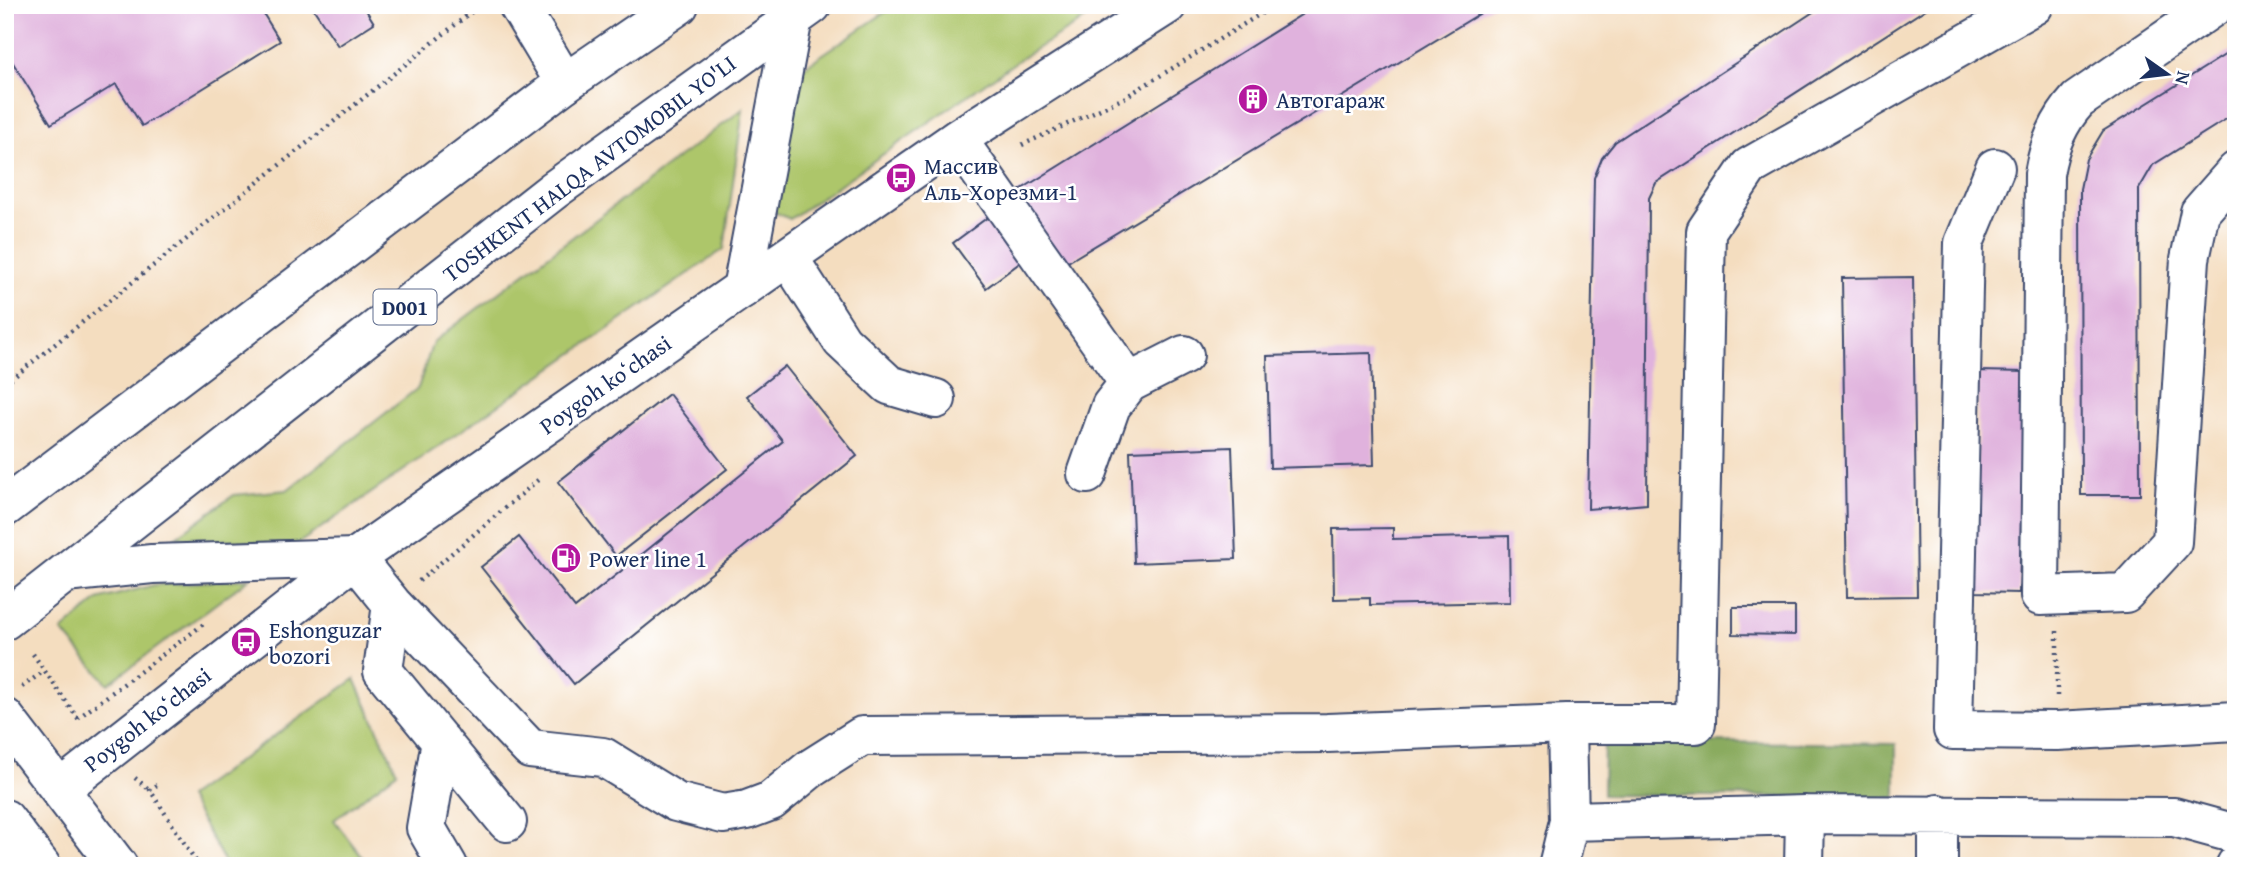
<svg xmlns="http://www.w3.org/2000/svg" width="2241" height="871" font-family="'Gentium Book Plus',serif">
<style>
.green{fill:#adc66b;stroke:#647a64;stroke-width:2}
.forest{fill:#8aab5f;stroke:#526d5e;stroke-width:2}
.building{fill:#e0b2dd}
.lines{fill:none;stroke-linecap:round;stroke-linejoin:round}
.minor-casing{stroke:#3c496d;stroke-width:42}
.major-casing{stroke:#3c496d;stroke-width:42}
.highway-casing{stroke:#3c496d;stroke-width:42}
.path{stroke:#3c496d;stroke-width:4.5;stroke-dasharray:2 5;stroke-linecap:butt}
.minor{stroke:#fff;stroke-width:38}
.major{stroke:#fff;stroke-width:38}
.highway{stroke:#fff;stroke-width:38}
.labels{text-anchor:middle;dominant-baseline:central;stroke-width:5;stroke-linejoin:round;paint-order:stroke}
.shield{fill:#fff;stroke:#5f6d8e;stroke-width:2}
.shield-label{font-size:21px;font-weight:bold;fill:#1b2f5e}
.poi-label{font-size:23px;fill:#1b2f5e;stroke:#fff;text-anchor:start}
.street-label{font-size:23px;fill:#1b2f5e;stroke:#fff}
</style>
<rect width="100%" height="100%" fill="#fff"/>
<filter id="ink" filterUnits="userSpaceOnUse"><feTurbulence type="fractalNoise" baseFrequency=".0143" numOctaves="2"/><feDisplacementMap in="SourceGraphic" scale="14" xChannelSelector="R" yChannelSelector="G"/><feConvolveMatrix kernelMatrix="1 2 1 2 8 2 1 2 1" color-interpolation-filters="sRGB"/></filter>
<filter id="wash" filterUnits="userSpaceOnUse"><feTurbulence type="fractalNoise" baseFrequency=".00686" numOctaves="4" result="noise"/><feDisplacementMap in="SourceGraphic" scale="28" xChannelSelector="R" yChannelSelector="G"/><feGaussianBlur stdDeviation="1.57" result="paint"/><feColorMatrix in="noise" values="0 0 0 0 0 0 0 0 0 0 0 0 0 0 0 0 0 1.4 0 .05"/><feComposite in="paint" operator="in"/></filter>
<g filter="url(#wash)">
<rect width="100%" height="100%" fill="#f4ddbf"/>
<path class="green" d="M896 5H1108L1020 59 790 219 772 211 801 69Z
M743 109 724 249 296 545 176 537 234 495 287 490 418 388 433 342Z
M249 579 108 684 62 631 98 600 154 585Z
M355 679 397 772 334 820 369 866H227L188 797Z"/>
<path class="forest" d="M1604 741 1896 744V798L1603 795Z"/>
<g id="blocks">
<path class="building" d="M13 5H258L280 41 142 126 116 84 51 124 5 50V10Z
M311 5H363L374 23 338 46Z
M1317 5H1494L1063 265 1017 192Z
M1824 5H1932L1656 183 1649 198 1647 504 1588 509 1594 178 1602 158 1615 142Z
M2236 48V113L2153 165 2139 189 2140 495H2081L2080 189 2086 159 2103 131Z
M999 209 1033 253 986 288 953 243Z
M1913 277 1917 596 1847 597 1842 278Z
M1371 353 1374 465 1270 468 1267 356Z
M785 366 857 456 574 684 481 567 519 537 575 608 783 441 747 396Z
M1979 371 2025 372 2019 593 1974 592Z
M669 394 727 469 616 556 558 482Z
M1232 447 1236 559 1134 563 1130 451Z
M1393 528V539L1509 536 1510 602 1370 605V598L1334 599 1333 529Z
M1733 607H1795V635L1733 634Z"/>
</g>
</g>
<g filter="url(#ink)">
<use href="#blocks" fill-opacity="0" stroke="#3c496d" stroke-width="2"/>
<g class="lines">
<g class="minor-casing">
<path id="minor" d="M518 5 565 83
M2216 5 2078 100C2058 122 2049 145 2044 174L2040 596 2125 593 2172 542 2190 259 2200 212 2236 171
M957 139 1129 383
M1995 168 1964 243 1953 730 2057 731 2236 721
M788 257 842 341 889 385 936 399
M1087 474 1111 406 1129 383 1184 355
M355 558 392 604 530 749 603 757 676 802 723 814 747 810 771 801 810 769 862 736 1327 733 1567 724H1696L1706 231 1749 167 2034 5
M392 604 383 671 507 822
M1567 724 1569 821
M441 741 426 828 448 866
M60 789 355 558 957 139 1167 5
M1558 866 1569 821 1805 815 2174 817 2236 834
M1804 866 1805 815
M1938 866V814
M2236 866V865"/>
</g>
<g class="major-casing">
<path id="major" d="M5 718 118 866
M5 819 41 866"/>
</g>
<g class="highway-casing">
<path id="highway" d="M742 289 793 18
M5 507 565 83 679 5
M65 573 152 564 355 558
M5 620 554 190 812 5"/>
</g>
<path class="path" d="M1022 145 1124 98 1275 5
M5 384 480 5
M419 581 538 480
M33 654 78 719
M22 687 44 671
M2057 696V631
M78 718 205 623
M135 778 150 790
M157 785 150 790 199 866"/>
<use href="#minor" class="minor"/>
<use href="#major" class="major"/>
<use href="#highway" class="highway"/>
</g>
</g>
<defs>
<g id="building-disc" transform="scale(1.575)"><circle r="9.5" fill="#b5179e" stroke="#fff"/><path d="M-4-6H4V6H1V3H-1V6H-4ZM-2.5-4.3h1.7v1.8h-1.7ZM.8-4.3h1.7v1.8H.8ZM-2.5-1h1.7V.8h-1.7ZM.8-1h1.7V.8H.8Z" fill="#fff"/></g>
<g id="bus-disc" transform="scale(1.575)"><circle r="9.5" fill="#b5179e" stroke="#fff"/><path d="M-5-6H5V4H4V6H2V4H-2V6H-4V4H-5ZM-3.5-4V0h7V-4ZM-3.5 1.2v1.5H-2V1.2ZM2 1.2v1.5H3.5V1.2Z" fill="#fff"/></g>
<g id="fuel-disc" transform="scale(1.575)"><circle r="9.5" fill="#b5179e" stroke="#fff"/><path d="M-5.5-6h7V0h2V4h1.3V-2.5L3-4.5l.8-.8L6-3V5H2.5V1h-1V6h-7ZM-4.2-4.7v3.2H.2V-4.7Z" fill="#fff"/></g>
</defs>
<g fill-rule="evenodd">
<use href="#building-disc" x="1253" y="99"/>
<use href="#bus-disc" x="901" y="178"/>
<use href="#fuel-disc" x="566" y="558"/>
<use href="#bus-disc" x="246" y="642"/>
</g>
<g class="labels">
<rect class="shield" x="373.5" y="289.5" width="63" height="35" rx="5"/>
<g class="shield-label">
<text x="405" y="307">D001</text>
</g>
<g class="poi-label">
<text x="1276" y="99">Автогараж</text>
<text x="924" y="165">Массив<tspan x="924" dy="26">Аль-Хорезми-1</tspan></text>
<text x="589" y="558">Power line 1</text>
<text x="269" y="629">Eshonguzar<tspan x="269" dy="26">bozori</tspan></text>
</g>
<g class="street-label">
<text transform="translate(589 168) rotate(-37)">TOSHKENT HALQA AVTOMOBIL YO'LI</text>
<text transform="translate(605 384) rotate(-35)">Poygoh koʻchasi</text>
<text transform="translate(147 719) rotate(-38)">Poygoh koʻchasi</text>
</g>
</g>
<rect width="2241" height="871" fill="none" stroke="#fff" stroke-width="28"/>
<g transform="translate(2167 74) rotate(104)" stroke="#ffffff" stroke-width="5" paint-order="stroke">
<path d="M0-5L12 26L0 18L-12 26Z" fill="#1b2f5e"/>
<text y="-10" font-size="19" font-weight="bold" text-anchor="middle" fill="#1b2f5e">N</text>
</g>
</svg>
